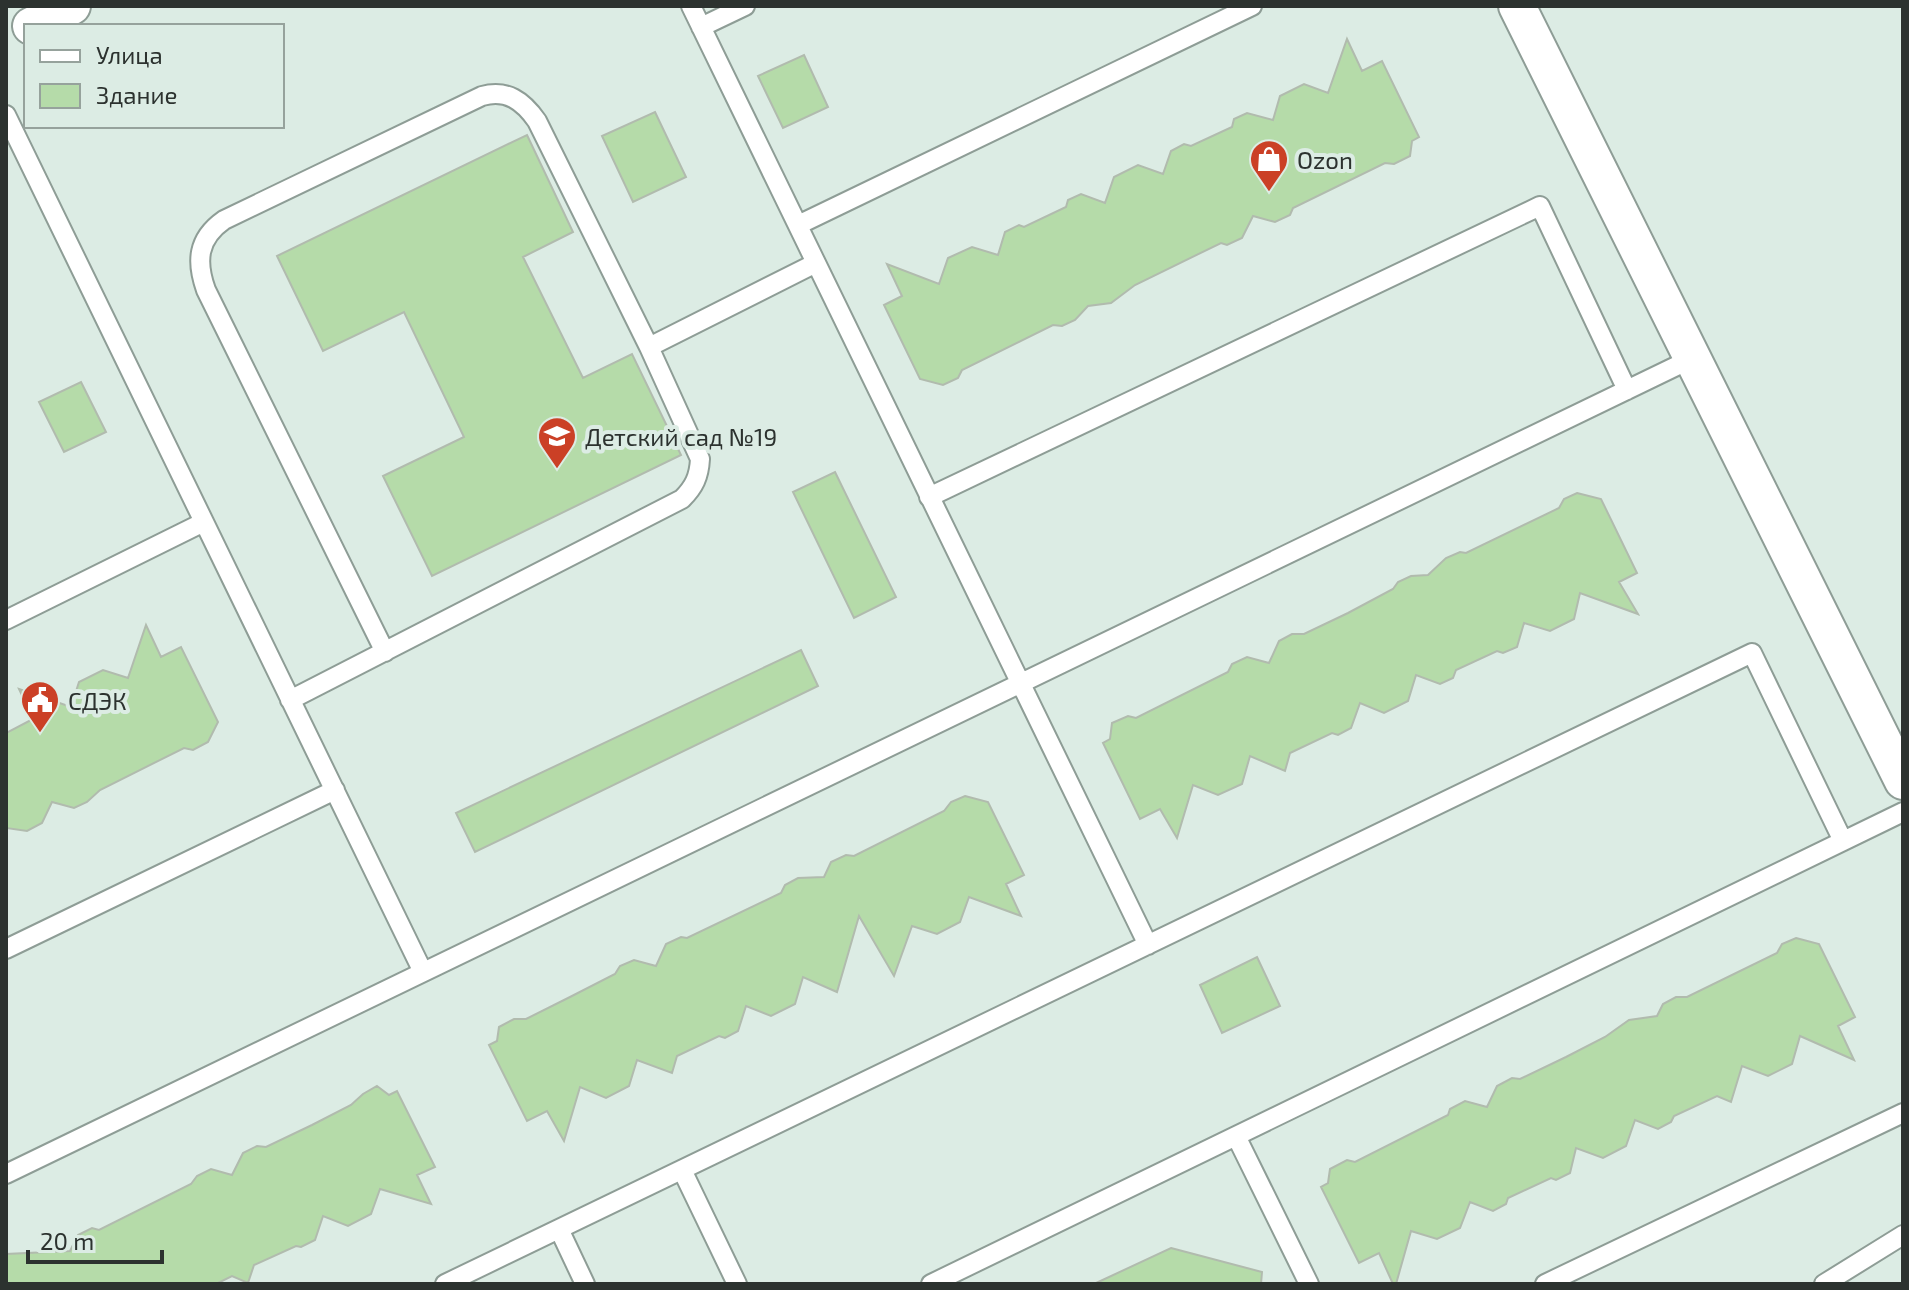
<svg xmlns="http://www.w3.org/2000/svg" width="1909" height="1290" font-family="'Exo 2',sans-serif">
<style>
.building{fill:#b5dba9;stroke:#b1bbae;stroke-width:2}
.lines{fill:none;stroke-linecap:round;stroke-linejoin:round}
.lane-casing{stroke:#8e9d96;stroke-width:22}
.street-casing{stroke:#8e9d96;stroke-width:40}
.lane{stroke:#fff;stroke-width:18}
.street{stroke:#fff;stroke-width:36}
.labels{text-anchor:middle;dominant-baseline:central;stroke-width:8;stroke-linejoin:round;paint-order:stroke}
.poi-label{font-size:24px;fill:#2c322f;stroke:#dcece4;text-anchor:start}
</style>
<rect width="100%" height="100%" fill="#dcece4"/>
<path class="building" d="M1347 39 1362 71 1382 61 1419 137 1412 141 1410 156 1394 164 1385 163 1293 208 1290 215 1275 222 1253 216 1242 238 1227 245 1221 243 1135 285 1111 303 1088 306 1075 320 1062 326 1053 325 962 370 958 378 943 385 920 379 884 305 902 296 887 264 939 284 948 258 972 247 998 255 1005 232 1019 225 1024 227 1066 207 1068 200 1081 194 1105 203 1114 177 1138 165 1163 174 1171 151 1184 144 1191 146 1232 127 1234 119 1247 113 1273 120 1280 96 1304 84 1328 93Z
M804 55 828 107 783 128 758 76Z
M655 112 686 177 633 202 602 136Z
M527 135 573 232 523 257 583 378 632 354 681 455 432 576 383 476 464 437 404 312 323 351 277 256Z
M81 382 106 432 64 452 39 402Z
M835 472 896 597 854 618 793 492Z
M1577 493 1601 499 1637 573 1619 582 1638 614 1580 593 1574 619 1550 631 1524 623 1517 647 1503 653 1497 651 1456 670 1453 678 1440 684 1416 675 1408 701 1384 713 1360 703 1351 728 1338 735 1332 733 1290 753 1285 771 1250 756 1242 784 1218 795 1193 785 1177 838 1160 809 1140 819 1103 743 1110 739 1112 723 1128 716 1136 718 1228 672 1232 664 1247 657 1269 663 1279 641 1292 634H1304L1348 613 1393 589 1398 582 1411 576 1428 575 1446 558 1460 552 1466 553 1559 508 1564 499Z
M146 625 161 657 181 647 218 722 208 742 193 750 184 748 100 790 87 802 74 808 52 802 42 823 27 831 6 828V733L33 719 19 689 71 707 79 682 103 670 128 678Z
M801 650 818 686 475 852 456 813Z
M965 796 988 802 1024 875 1006 884 1021 916 969 897 960 922 937 934 912 926 894 976 859 916 837 992 803 977 795 1004 771 1016 746 1006 738 1031 725 1038 719 1036 677 1056 672 1073 637 1060 629 1086 606 1098 580 1087 564 1141 547 1111 527 1121 489 1045 497 1041 499 1027 514 1019H526L570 997 615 974 620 966 634 960 656 966 666 944 681 937 687 938 781 893 785 885 798 878 824 877 831 862 846 855 854 856 944 811 951 802Z
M1796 938 1819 944 1855 1017 1838 1026 1854 1060 1800 1036 1792 1064 1768 1076 1742 1066 1731 1102 1717 1096 1674 1116 1671 1122 1658 1129 1635 1120 1626 1146 1603 1158 1576 1148 1570 1173 1556 1180 1551 1178 1508 1198 1506 1204 1493 1211 1470 1202 1460 1228 1437 1239 1411 1231 1396 1284H1393L1379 1253 1359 1263 1321 1187 1328 1183 1330 1169 1347 1160 1355 1162 1448 1115 1450 1109 1465 1101 1487 1107 1497 1086 1512 1078 1520 1079 1566 1057 1605 1037 1629 1020 1657 1016 1663 1004 1676 997H1687L1777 953 1782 944Z
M1257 957 1280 1006 1222 1033 1200 985Z
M377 1086 389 1095 397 1091 435 1167 417 1175 431 1204 380 1189 371 1214 348 1226 323 1216 315 1240 301 1247 296 1246 254 1265 248 1283 232 1276 216 1284H6V1254L70 1251 78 1235 92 1228 99 1230 191 1184 197 1176 211 1169 232 1175 243 1153 257 1146 266 1147 312 1125 351 1105 363 1094Z
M1171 1248 1262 1272 1261 1284H1094Z"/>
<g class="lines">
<g class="lane-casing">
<path id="lane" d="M691 6 1148 945
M701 27 745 6
M6 115 423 972
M798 225 1252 6
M929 497 1540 206 1627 390
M6 620 204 522
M385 652 206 290C196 262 197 239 224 220L482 96C507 89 523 101 537 121L649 347
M290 700 682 499C694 487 699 477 700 459L649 347 816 263
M6 949 335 790
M1236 1136 1309 1284
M682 1170 737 1284
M6 1174 1693 358
M559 1229 585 1284
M445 1284 1752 653 1843 841
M931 1284 1903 812
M1545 1284 1903 1113
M1824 1284 1903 1235"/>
</g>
<g class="street-casing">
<path id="street" d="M1517 6 1903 781
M31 26 72 6"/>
</g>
<use href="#lane" class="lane"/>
<use href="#street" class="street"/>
</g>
<defs>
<g id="shop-pin" transform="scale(2)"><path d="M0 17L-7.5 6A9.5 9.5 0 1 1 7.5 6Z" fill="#cb4026" stroke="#dcece4"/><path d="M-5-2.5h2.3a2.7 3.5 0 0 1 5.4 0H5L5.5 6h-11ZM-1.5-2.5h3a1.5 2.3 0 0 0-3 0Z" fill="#fff"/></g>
<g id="school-pin" transform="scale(2)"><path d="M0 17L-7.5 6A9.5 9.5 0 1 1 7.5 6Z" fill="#cb4026" stroke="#dcece4"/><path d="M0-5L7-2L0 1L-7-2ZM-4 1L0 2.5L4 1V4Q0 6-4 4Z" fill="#fff"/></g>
<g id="civic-pin" transform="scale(2)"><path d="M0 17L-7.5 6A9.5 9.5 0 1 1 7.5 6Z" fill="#cb4026" stroke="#dcece4"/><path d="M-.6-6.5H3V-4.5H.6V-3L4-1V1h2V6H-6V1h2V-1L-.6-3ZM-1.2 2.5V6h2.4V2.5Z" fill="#fff"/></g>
</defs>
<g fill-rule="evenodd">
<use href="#shop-pin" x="1269" y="159"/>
<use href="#school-pin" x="557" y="436"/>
<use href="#civic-pin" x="40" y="700"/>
</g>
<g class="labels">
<g class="poi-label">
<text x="1297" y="159">Ozon</text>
<text x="585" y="436">Детский сад №19</text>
<text x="68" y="700">СДЭК</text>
</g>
</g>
<rect width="1909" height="1290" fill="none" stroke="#2c322f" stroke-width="16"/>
<rect x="24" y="24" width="260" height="104" fill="#dcece4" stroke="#96a29c" stroke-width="2"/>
<rect x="40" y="50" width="40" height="12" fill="#ffffff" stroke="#96a29c" stroke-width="2"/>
<text x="96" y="64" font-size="24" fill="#2c322f">Улица</text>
<rect x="40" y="84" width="40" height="24" fill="#b5dba9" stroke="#96a29c" stroke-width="2"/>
<text x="96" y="104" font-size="24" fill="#2c322f">Здание</text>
<path d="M28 1250v12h134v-12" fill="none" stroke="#2c322f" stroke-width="4"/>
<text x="40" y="1250" font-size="24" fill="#2c322f" stroke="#dcece4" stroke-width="6" paint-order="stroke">20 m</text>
</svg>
